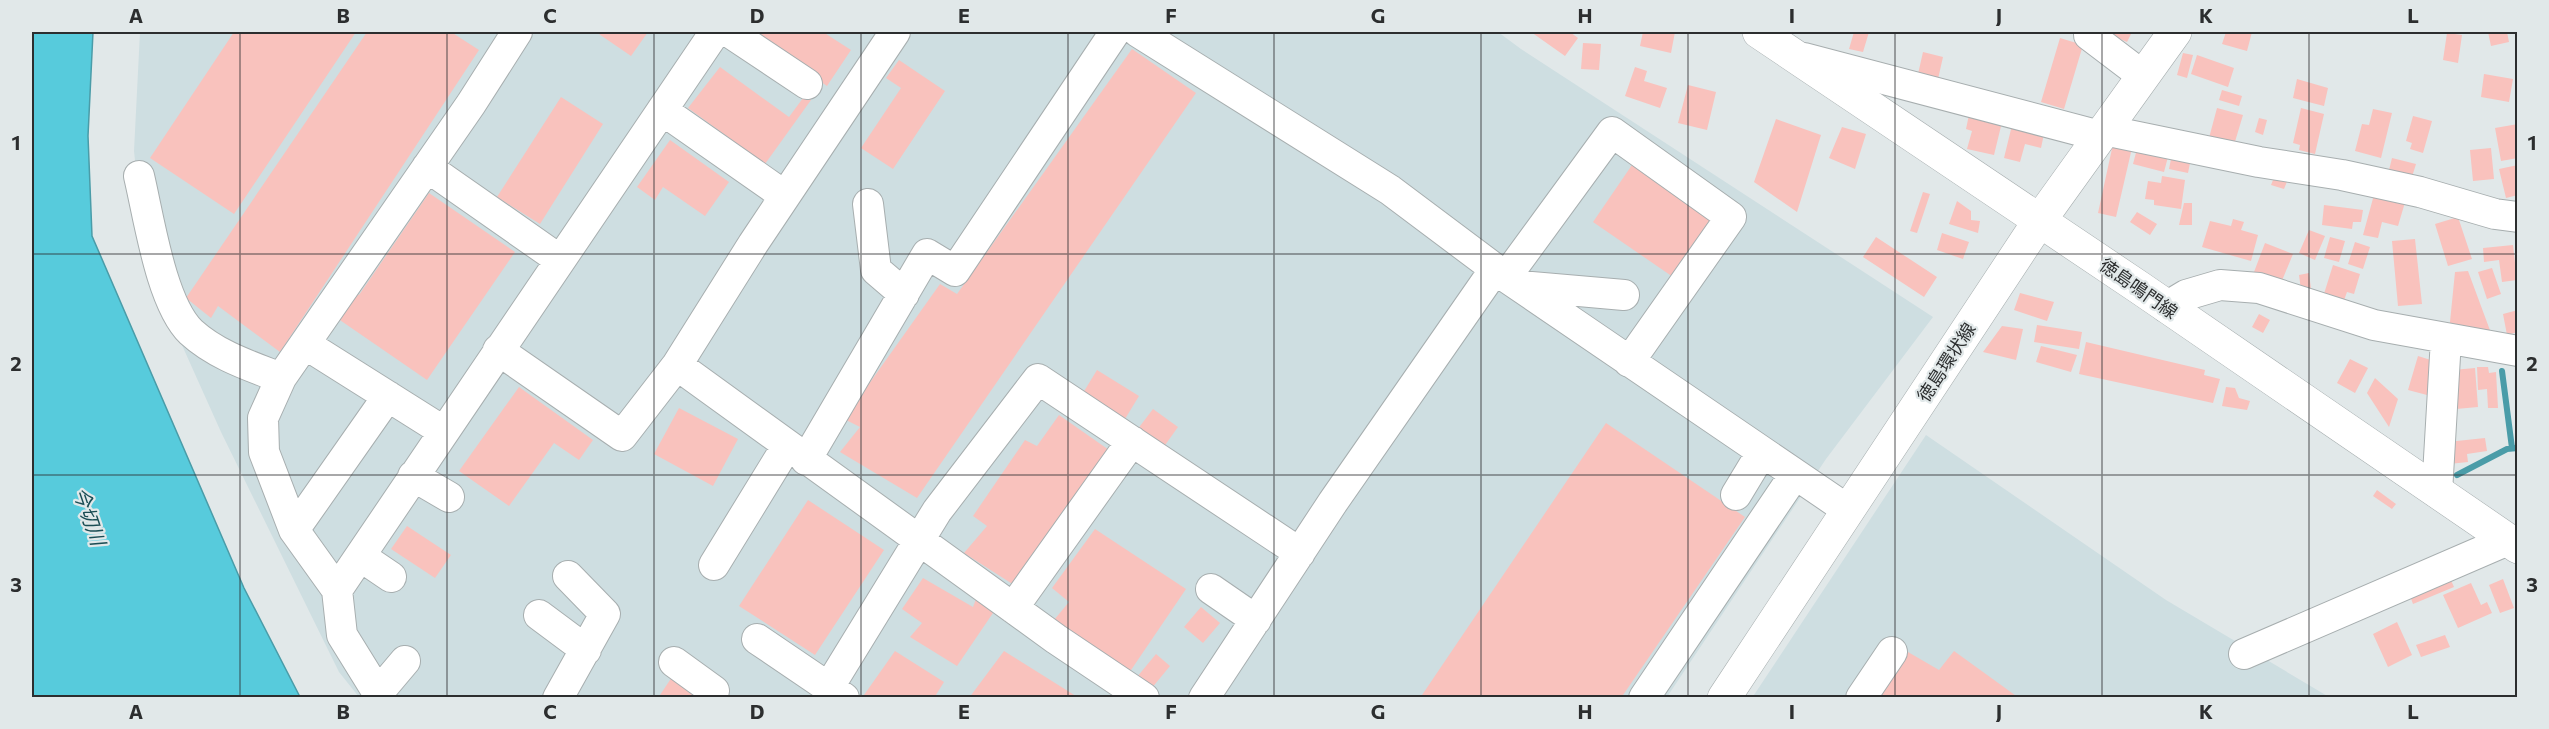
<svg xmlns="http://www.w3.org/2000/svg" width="2549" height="729" font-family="Commissioner,'Noto Sans JP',sans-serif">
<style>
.built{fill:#cedee1}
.water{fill:#57cbdc;stroke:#4a9ca8;stroke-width:1.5}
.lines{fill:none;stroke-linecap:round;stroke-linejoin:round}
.stream{stroke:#4a9ca8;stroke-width:6}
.building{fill:#f9c2bd}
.minor-casing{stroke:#a7aeaf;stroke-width:32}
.major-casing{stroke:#a7aeaf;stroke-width:34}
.minor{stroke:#fff;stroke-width:30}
.major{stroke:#fff;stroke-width:33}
.grid{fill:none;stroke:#2c2e2f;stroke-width:1.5;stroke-opacity:0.55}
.labels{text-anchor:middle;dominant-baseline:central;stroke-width:4.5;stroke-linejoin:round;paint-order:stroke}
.street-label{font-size:18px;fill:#2c2e2f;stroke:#e1e8e9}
.water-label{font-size:20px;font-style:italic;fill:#1a4d54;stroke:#e1e8e9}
.neatline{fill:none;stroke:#2c2e2f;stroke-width:2}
.grid-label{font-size:20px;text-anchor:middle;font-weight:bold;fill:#2c2e2f}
</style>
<rect width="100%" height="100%" fill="#e1e8e9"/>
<path class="built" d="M140 32H1498L1521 49 1933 317 1826 459 1667 697H359L339 672 221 432 146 265 134 151Z
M1926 435 2166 600 2329 697 1752 698Z"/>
<path class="water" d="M32 32H93L88 136 92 236 244 588 300 697H32Z"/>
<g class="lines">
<path class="stream" d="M2502 371 2512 448
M2457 475 2507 449 2518 448"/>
</g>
<path class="building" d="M234 32H356L234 214 150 158Z
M367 32H451L479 50 280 352 218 306 211 318 186 298Z
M596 32H648L631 56Z
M747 32H823L851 50 827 86Z
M1531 32H1570L1578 38 1565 56Z
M1643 32H1675L1671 53 1640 46Z
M1854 32H1869L1863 52 1849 49Z
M2104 32H2132L2127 42Z
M2226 32H2252L2247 51 2222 44Z
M2488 32H2507L2509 42 2491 46Z
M2447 33 2462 35 2458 63 2443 60Z
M2060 38 2083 45 2064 109 2041 102Z
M1583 43 1601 44 1599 70 1581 69Z
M1132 49 1196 93 917 498 840 452 860 427 844 419 940 284 957 294Z
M1923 52 1943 57 1938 79 1918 74Z
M2183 53 2193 55 2187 78 2177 75Z
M2197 55 2234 68 2228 87 2191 74Z
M899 60 945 91 893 169 861 148 901 88 886 78Z
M720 67 789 117 806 94 811 100 765 164 688 108Z
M1635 67 1647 71 1644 81 1667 88 1660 108 1625 96Z
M2484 74 2513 79 2509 102 2481 97Z
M2297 79 2328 88 2324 106 2293 98Z
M1688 85 1716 92 1707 130 1678 123Z
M2222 90 2242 96 2239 106 2219 100Z
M561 97 603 124 540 224 497 197Z
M2217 108 2243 115 2234 145 2209 138Z
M2301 108 2324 114 2315 154 2299 150 2300 145 2293 143Z
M2373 109 2392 113 2381 158 2355 151 2362 124 2369 125Z
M1970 110 2003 118 1994 155 1967 149 1972 131 1966 129Z
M2413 116 2432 121 2423 153 2410 149 2412 143 2406 141Z
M2259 118 2267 120 2263 135 2255 132Z
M1776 119 1821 135 1797 212 1754 182Z
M2013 121 2045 129 2041 148 2025 144 2020 162 2004 158Z
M2518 124V158L2501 161 2495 128Z
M1842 127 1866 134 1855 169 1829 158Z
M670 140 729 182 705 216 663 187 655 200 637 187Z
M2113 144 2132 148 2116 217 2098 213Z
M2138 145 2169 153 2164 172 2133 164Z
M2491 148 2494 179 2473 181 2470 150Z
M2172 154 2191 158 2188 173 2169 169Z
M2392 158 2416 164 2411 180 2388 174Z
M1634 162 1714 218 1673 277 1593 222Z
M2518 165V195L2506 198 2499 169Z
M2277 170 2290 174 2284 189 2271 185Z
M2162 176 2185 180 2181 209 2154 205V200L2145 199 2148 181 2161 183Z
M2375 191 2406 199 2398 226 2382 222 2378 238 2363 235Z
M1923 192 1930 194 1917 233 1910 231Z
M429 193 515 252 427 380 334 316 352 290 359 295Z
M1957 201 1971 211V220L1980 221 1978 233 1949 224Z
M2184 203H2192V225H2179Z
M2324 205 2363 210 2361 222H2353L2352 229 2322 225Z
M2137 212 2157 224 2150 235 2130 222Z
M2458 217 2472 259 2448 266 2435 224Z
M2233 219 2244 222 2241 230 2258 235 2251 261 2202 247 2210 221 2231 226Z
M2309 230 2325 236 2315 260 2299 253Z
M1942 233 1969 242 1963 259 1937 250Z
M1876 237 1937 277 1924 297 1863 257Z
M2330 237 2345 241 2339 262 2324 258Z
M2415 239 2422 304 2398 306 2392 241Z
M2355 242 2370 247 2363 269 2348 264Z
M2265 243 2293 254 2281 283 2254 272Z
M2513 245 2517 280 2502 282 2499 260 2484 262 2483 248Z
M2333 265 2360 274 2354 294 2347 292 2343 303 2323 297Z
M2492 268 2501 294 2487 299 2478 272Z
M2468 271 2491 333 2449 332 2455 272Z
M2309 273 2311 289 2301 290 2299 275Z
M2020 293 2054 302 2047 321 2014 310Z
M2518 310V332L2507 335 2503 314Z
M2259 314 2270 320 2263 333 2252 327Z
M2037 325 2082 332 2079 349 2034 342Z
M2002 326 2023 329 2016 360 1983 352Z
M2086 342 2205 370 2204 375 2220 379 2213 403 2079 374Z
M2041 346 2077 355 2071 372 2036 362Z
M2418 356 2437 362 2427 395 2408 390Z
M2350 359 2368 368 2355 393 2337 383Z
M2477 367H2488L2489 373 2496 372 2498 408H2488L2487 389 2478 390Z
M2475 368 2478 407 2456 409 2453 370Z
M1097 370 1139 396 1125 419 1083 393Z
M2375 378 2398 399 2389 427 2367 393Z
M519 387 593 440 579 460 554 443 509 506 459 471Z
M2226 387 2235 388 2239 398 2250 401 2247 410 2222 406Z
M679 408 738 439 713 486 654 454Z
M1153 409 1178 427 1163 448 1137 430Z
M1059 415 1109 450 1014 585 964 553 987 526 973 516 1025 440 1037 446Z
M1606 423 1745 517 1621 698H1420Z
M2485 438 2487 451 2467 454 2468 462 2449 464 2447 442Z
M2377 490 2396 504 2392 509 2373 496Z
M808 500 884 550 815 655 739 606Z
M407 526 451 555 435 578 391 549Z
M1095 529 1186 589 1129 673 1054 620 1069 602 1052 588Z
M2449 576 2454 587 2413 604 2409 593Z
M923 578 973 607 976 599 995 610 957 666 910 637 922 623 902 609Z
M2503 579 2514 608 2500 613 2489 585Z
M2471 583 2481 605 2487 602 2492 613 2458 628 2443 595Z
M1201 607 1220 623 1203 643 1184 627Z
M2397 622 2412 655 2388 667 2373 634Z
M2445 635 2450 647 2421 657 2416 645Z
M895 651 944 682 934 698H868L864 695Z
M1004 651 1079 698H969Z
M1954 651 2019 698H1878L1908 652 1939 670Z
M1156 654 1170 666 1151 689 1137 677Z
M674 674 699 692 694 698H658Z"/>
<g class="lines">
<g class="minor-casing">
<path id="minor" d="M729 32 807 84
M1138 32 1390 190 1506 277 1842 506
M2089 32V35L2143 76
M1804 58 2100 136
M662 110 785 196
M2104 130 2259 162 2342 175 2420 192 2495 214 2518 217
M427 167 560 260
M139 176C149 218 161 303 191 332 216 355 250 366 281 378
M868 204 876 270 904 294
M1506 277 1612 132 1731 217 1629 362
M1521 286 1624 295
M2166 307 2186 295 2220 285 2259 288 2374 325 2518 351
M305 344 443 431
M498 350 622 436 677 365 1056 639 1144 698
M677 365 753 244 895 32
M806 460 927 254 955 271 1115 32
M413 476 449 497
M2437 492 2446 339
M1736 495 1762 452
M294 530 388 396
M360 556 391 577
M714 565 787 446
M1211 589 1256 620
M337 590 294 530 264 452 263 418 281 378 471 104 517 32
M1013 608 1132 441
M539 615 586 650
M757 639 844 698
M2244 654 2508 540
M674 662 714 691 709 698
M829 687 937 511 1038 379 1300 553
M378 693 405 661
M381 698 342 635 337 590 715 32
M558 698 605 614 568 576
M1204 698 1333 502 1495 269
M1644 698 1795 474
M1861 698 1892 652"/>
</g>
<g class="major-casing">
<path id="major" d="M1759 32 2140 288 2518 547
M1724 698 2040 220 2175 32"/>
</g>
<use href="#minor" class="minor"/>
<use href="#major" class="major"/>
</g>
<path class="grid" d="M240 32V698M447 32V698M654 32V698M861 32V698M1068 32V698M1274 32V698M1481 32V698M1688 32V698M1895 32V698M2102 32V698M2309 32V698M32 254H2518M32 475H2518"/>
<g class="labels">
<g class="street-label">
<text transform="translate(2139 288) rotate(35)">徳島鳴門線</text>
<text transform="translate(1946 362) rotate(-57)">徳島環状線</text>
</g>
<g class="water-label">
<text transform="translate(90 516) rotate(71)">今切川</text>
</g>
</g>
<rect width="2549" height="729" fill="none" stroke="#e1e8e9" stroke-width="66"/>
<rect x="33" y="33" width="2483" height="663" class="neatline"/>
<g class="grid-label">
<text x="136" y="23">A</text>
<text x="343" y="23">B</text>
<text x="550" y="23">C</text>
<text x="757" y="23">D</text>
<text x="964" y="23">E</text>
<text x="1171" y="23">F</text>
<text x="1378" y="23">G</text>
<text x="1585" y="23">H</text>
<text x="1792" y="23">I</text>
<text x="1999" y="23">J</text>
<text x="2206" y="23">K</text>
<text x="2413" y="23">L</text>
<text x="16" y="150">1</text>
<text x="2532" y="150">1</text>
<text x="16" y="371">2</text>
<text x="2532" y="371">2</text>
<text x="16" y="592">3</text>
<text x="2532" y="592">3</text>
<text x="136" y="719">A</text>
<text x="343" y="719">B</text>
<text x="550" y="719">C</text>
<text x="757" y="719">D</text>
<text x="964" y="719">E</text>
<text x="1171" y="719">F</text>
<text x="1378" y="719">G</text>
<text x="1585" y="719">H</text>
<text x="1792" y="719">I</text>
<text x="1999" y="719">J</text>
<text x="2206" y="719">K</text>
<text x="2413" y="719">L</text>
</g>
</svg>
